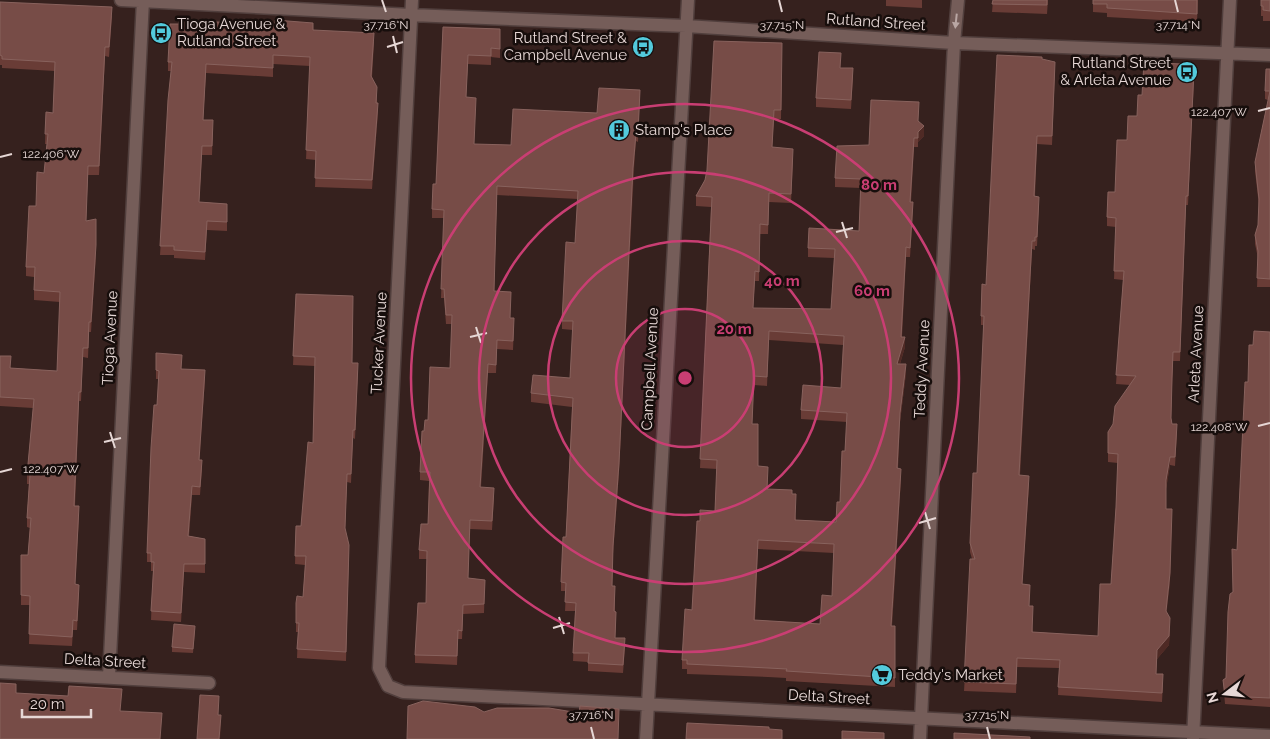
<svg xmlns="http://www.w3.org/2000/svg" width="1270" height="739" font-family="Raleway,sans-serif">
<style>
.lines{fill:none;stroke-linecap:round;stroke-linejoin:round}
.minor-casing{stroke:#513f3d;stroke-width:15}
.minor{stroke:#755d59;stroke-width:12}
.wall{fill:#693c36;fill-rule:evenodd}
.shaded-wall{fill:#4f2a25}
.building{fill:#774c47;stroke:#88625d;fill-rule:evenodd}
.oneway{fill:#b9a6a3}
.ticks{fill:none;stroke:#e6d7d5;stroke-width:2}
.ring{fill:none;stroke:#c93e73;stroke-width:2.5}
.labels{text-anchor:middle;dominant-baseline:central;stroke-width:5;stroke-linejoin:round;paint-order:stroke}
.street-label{font-size:15px;fill:#e6d7d5;stroke:#170e0c}
.poi-label{font-size:15px;fill:#e6d7d5;stroke:#170e0c;text-anchor:start}
.ticks-label{font-size:12px;text-anchor:middle;fill:#e6d7d5;stroke:#170e0c;stroke-width:5;stroke-linejoin:round;paint-order:stroke}
.centre{fill:#c93e73;stroke:#170e0c;stroke-width:2.5}
.ring-label{font-size:15px;text-anchor:middle;font-weight:bold;fill:#c93e73;stroke:#170e0c;stroke-width:5;stroke-linejoin:round;paint-order:stroke}
</style>
<rect width="100%" height="100%" fill="#36211e"/>
<g class="lines">
<g class="minor-casing">
<path id="minor" d="M121 0 411 15 686 26 954 43 1270 55
M412 0 379 668 388 686 403 692 1270 736
M0 672 209 683
M109 677 143 0
M646 739 688 0
M920 739 954 43 958 0
M1193 739 1230 0"/>
</g>
<use href="#minor" class="minor"/>
</g>
<path class="wall" d="M886 0H922V8L886 6Z
M993 0H1048L1047 14 992 12Z
M1093 0H1198L1197 22 1107 17V13L1093 12Z
M1261 0H1270V21H1263V16H1261Z
M0 2 112 16 109 57 105 56 99 175H88L86 221 96 254 91 332H89L88 358 83 357 81 401H79L75 506 79 516 75 584 79 594 77 630H73L72 646 29 644 30 605H21V555H28L30 528 27 527V518L29 484H27V475L33 408 0 406V356L11 368 57 371 60 302 34 300V277L26 276V267L36 206 44 173 47 144H45L46 112 53 113 55 71 2 68V65H0Z
M443 27 500 29V58L491 57V65L468 64 466 97 474 144 511 145 597 113 640 90 638 142 636 141 633 177 619 472 613 554 612 586 615 595V611L616 620 615 638 625 647 623 673 588 671V662L573 661 575 611H565L566 591H561V582L566 537 572 407 531 402V393L570 378 573 330 562 329V321L575 243 578 199 497 195 494 292 510 318 514 327 513 350 497 349 496 373H488L481 487 494 497 492 530 470 529 468 578 485 580 484 613 463 614 462 639H458L457 665 415 663V655L426 603 427 559H419V550L428 524 429 481 420 480V472L424 431 428 420 450 368 452 324H446L444 298H441L444 218H432V209L436 184Z
M313 30 374 42 372 77 377 96V103L378 112 372 189 315 187 316 160 306 159 310 66 273 64V77L206 73 203 120 213 129 212 155H202L199 202 227 204V231L207 230 205 260 174 258V255H160L171 71H168V62Z
M782 43 781 119H774L772 147 793 158 791 203 769 202 768 234H760L759 281H755L753 308 831 309 834 258 808 257V248L859 231 861 188 835 187V178L869 145 919 121 924 136 918 142V147H914L911 202 913 212 910 257H906L902 337 905 347 900 364 906 373 900 422 898 468 901 478 892 626H895V687L786 681V678L768 677 687 674V669H682V660L692 610 700 521 715 511 717 469 700 468 711 207 696 206V196ZM769 340 843 345 841 388 801 410V419L847 422 845 451 840 502 836 522 796 520 792 494 767 489 768 476 758 466 752 424 754 385 767 386ZM758 549 834 553 832 596 820 624 755 620Z
M1042 59 1055 70 1052 145 1037 144 1035 196 1039 205 1037 246H1035V250L1032 249 1020 475 1029 485 1022 584 1029 606 1033 632 1098 636 1111 584 1116 507 1118 463 1108 462V453L1113 424 1130 385 1116 384 1123 280 1114 279 1116 227 1107 226V217L1115 192 1127 140 1137 116 1142 95 1181 69 1194 78 1188 205H1186L1180 361H1173L1172 387 1171 418 1172 424 1177 433 1175 466 1170 465 1166 489V509L1170 582 1166 612 1170 627 1169 645 1157 659 1156 674 1163 683 1162 702 1058 695 1059 668 1017 667 1016 693 964 691 972 559 970 552V543L977 473 984 325H981V316L986 285Z
M841 68 853 77 851 109 816 107V98Z
M1270 69V287H1257L1258 258 1255 244V235L1258 225 1259 206 1255 171V162L1268 100 1265 99V91Z
M296 294 352 363 358 372 355 439 353 438 351 483 347 482 345 530 349 553 346 661 297 658 298 632H296V603L303 597 305 565 295 564 296 526H301L313 443 315 366 293 365Z
M1270 332V707L1225 704 1223 680 1226 678 1233 592 1237 550 1248 382 1253 345Z
M156 353 182 369 205 379 199 460 202 469 200 495H192L189 536 205 539V573L184 572 181 622 151 620 153 571H151V562H147V553L159 379H156Z
M195 630 193 653 172 652V647Z"/>
<path class="shaded-wall" d="M105 47V56L99 175V166Z
M1194 70V78L1188 205V196Z
M378 103V112L372 189V180Z
M924 126V136L918 142V147V132Z
M636 133 619 472 613 554 633 168Z
M913 202V212L910 257V248Z
M96 219V254L91 332V322Z
M1032 241V249L1019 484V475Z
M905 337V347L897 373V364Z
M488 364V373L480 496V487Z
M906 364V373L900 422 897 478 900 413Z
M205 370V379L199 469V460Z
M1170 457V465L1166 489V480Z
M901 469V478L891 635V626Z
M1029 476V485L1022 593V584Z
M192 486V495L188 545V536Z
M79 506V516L75 594V584Z
M1172 509 1170 582 1166 619V611Z
M184 564V572L181 622V613Z
M79 585V594L77 630V621Z
M1170 618 1169 645 1157 659 1156 683 1157 650Z
M221 715V724L220 739H219Z"/>
<path class="building" d="M993 0H1047V5L992 4Z
M1093 0H1197V14L1107 8V4H1093Z
M1261 0H1270V11L1263 10V6H1261Z
M0 2 112 7 109 47H105L99 166H88L86 221 96 219V245L91 322H89L88 348H83L81 392H79L74 506H79L75 584 79 585 77 621 73 620 72 637 29 634 30 596 21 595V555H28L31 518H27L30 475H27L34 399 0 397V356H11L10 368 57 371 60 292 34 290 35 267H26L29 206H36L37 172 44 173 48 134H45L46 112 53 113 55 62 2 59V56L0 55Z
M179 20 275 25V20L313 23V30L374 33 371 76 377 87 376 103H378L372 180 315 178 316 151 306 150 310 57 273 55V68L206 64 203 120H213L212 146H202L199 202 227 204V222L207 221 205 252 174 250V246H160L168 100 172 62H168L170 24H179Z
M443 27 500 29V49L491 48V56L468 55 466 97 476 98 474 144 511 145 513 109 597 113 599 88 640 90 638 133H636L633 168 619 463 613 546 612 586H615L614 611 616 612 615 638H625L623 665 588 663 589 653H573L576 603 565 602 566 583 561 582 563 537H566L573 398 531 393 533 375 570 378 573 321H562L566 242 575 243 578 191 497 186 494 291 511 292 510 318H514L513 341 497 340 496 365 488 364 480 487 494 488 492 521 470 520 468 578 485 580 484 604 463 605 462 631 458 630 457 656 415 655 418 603H426L427 551 419 550 421 524H428L430 472H420L422 431H424L425 420H428L430 367 450 368 452 315H446L444 289H441L444 210 432 209 433 184H436Z
M714 41 782 43 781 110H774L772 147 793 149 791 194 769 193 768 225 760 224 759 272 755 271 753 308 831 309 835 249 808 248 809 228 859 231 861 179 835 178 837 146 869 145 871 100 919 102 918 121 924 126 918 132V138H914L910 202H913L910 248 906 247 901 337H905L897 364H906L900 413 897 468 901 469 891 626H895V678L786 671 787 669 768 668 687 664V660H682L685 609 692 610 697 521H700V510L715 511 717 460 700 459 712 197 696 196 705 180 707 170ZM769 331 844 336 841 388 803 385 801 410 847 413 845 451H842L840 502H837L836 522 795 520 796 494H792V490L767 489 768 467 758 466V424H752L754 376 767 377ZM758 540 834 544 832 596 822 595 820 624 754 620Z
M819 52 841 53 840 68H853L851 100 816 98Z
M997 55 1042 57V59L1055 62 1052 136H1037L1034 196 1039 197 1037 237H1035V241H1032L1019 475 1029 476 1022 584 1030 585 1029 606H1033L1032 632 1098 636 1100 584H1111L1116 507 1118 454 1108 453V432L1113 424 1115 406 1136 376 1116 375 1124 271H1114L1116 218 1107 217 1108 192H1115L1117 140H1127L1128 116H1137L1138 95H1142L1144 62 1181 64V69L1194 70 1188 196H1186L1180 352H1173L1172 378 1171 418 1172 424H1177L1175 457H1170L1166 480V509H1172L1170 573 1166 611 1170 618 1169 636 1157 650 1156 674H1163L1162 693 1058 687 1060 660 1017 658 1016 684 964 682 970 559H975L970 543 972 498 973 473H977L984 316H981L982 284 986 285Z
M1266 69H1270V279L1257 278 1258 251 1255 235 1258 225 1259 199 1255 162 1270 91H1265Z
M296 294 353 296 352 363H358L355 430H353L351 474H347L345 528 349 545 346 652 297 649 299 623H296V603L297 596 303 597 306 556H295L296 526H301L308 442 313 443 315 357 293 356Z
M1254 331 1270 332V698L1225 696 1223 680 1226 678 1228 612 1230 594 1233 592 1232 549 1237 550 1245 382H1248L1249 345H1253Z
M156 353 182 355 181 369 205 370 199 460H202L200 487 192 486 188 536 205 539V564H184L181 613 151 611 154 562H151V553H147L151 448 154 405H157L159 371 156 370Z
M174 624 195 626 193 649 172 647Z
M0 683 16 684V693L68 696 69 686 122 689 120 711 162 713 160 739H0Z
M200 695 219 696 218 715H221L219 739H197Z
M423 701 475 707 484 712 497 708H549L579 713 580 706 619 709 618 739H407L408 706Z
M687 723 769 727V729L782 730V739H686Z
M842 731 884 733V739H842Z
M954 733 1030 737V739H954Z"/>
<defs><path id="oneway-solid" d="M-6-.8H1V-3.2L6.5 0L1 3.2V.8H-6Z" transform="scale(1.25)"/></defs>
<use class="oneway" href="#oneway-solid" transform="translate(956 21) rotate(96)"/>
<path class="ticks" d="M382 0 386 12M779 0 782 12M1175 0 1178 12M393 36 397 53M387 47 403 42M1258 111 1270 108M0 157 12 154M842 222 847 238M836 232 853 228M476 327 481 343M470 337 487 333M1258 426 1270 423M110 432 115 448M104 442 121 438M0 472 12 469M925 512 930 529M919 523 936 518M559 617 564 634M553 628 570 623M591 727 594 739M987 727 990 739"/>
<circle cx="685" cy="378" r="69" fill="#c93e73" fill-opacity=".12"/>
<g class="ring">
<circle cx="685" cy="378" r="69"/>
<circle cx="685" cy="378" r="137"/>
<circle cx="685" cy="378" r="206"/>
<circle cx="685" cy="378" r="274"/>
</g>
<defs>
<g id="bus-disc" transform="scale(1.125)"><circle r="9.5" fill="#53cadc" stroke="#170e0c"/><path d="M-5-6H5V4H4V6H2V4H-2V6H-4V4H-5ZM-3.5-4V0h7V-4ZM-3.5 1.2v1.5H-2V1.2ZM2 1.2v1.5H3.5V1.2Z" fill="#111"/></g>
<g id="building-disc" transform="scale(1.125)"><circle r="9.5" fill="#53cadc" stroke="#170e0c"/><path d="M-4-6H4V6H1V3H-1V6H-4ZM-2.5-4.3h1.7v1.8h-1.7ZM.8-4.3h1.7v1.8H.8ZM-2.5-1h1.7V.8h-1.7ZM.8-1h1.7V.8H.8Z" fill="#111"/></g>
<g id="supermarket-disc" transform="scale(1.125)"><circle r="9.5" fill="#53cadc" stroke="#170e0c"/><path d="M-6-5.5h2.5l.6 2H6L4.5 2H-2.5L-4.4-4H-6ZM-1.5 3.2a1.3 1.3 0 1 0 .1 0ZM3 3.2a1.3 1.3 0 1 0 .1 0Z" fill="#111"/></g>
</defs>
<g fill-rule="evenodd">
<use href="#bus-disc" x="161" y="33"/>
<use href="#bus-disc" x="643" y="47"/>
<use href="#bus-disc" x="1187" y="72"/>
<use href="#building-disc" x="619" y="130"/>
<use href="#supermarket-disc" x="882" y="675"/>
</g>
<g class="labels">
<g class="street-label">
<text transform="translate(876 22) rotate(4)">Rutland Street</text>
<text transform="translate(110 338) rotate(-87)">Tioga Avenue</text>
<text transform="translate(379 343) rotate(-87)">Tucker Avenue</text>
<text transform="translate(1196 354) rotate(-87)">Arleta Avenue</text>
<text transform="translate(650 369) rotate(-87)">Campbell Avenue</text>
<text transform="translate(922 369) rotate(-87)">Teddy Avenue</text>
<text transform="translate(105 661) rotate(3)">Delta Street</text>
<text transform="translate(829 697) rotate(3)">Delta Street</text>
</g>
<g class="poi-label">
<text x="177" y="24">Tioga Avenue &amp;<tspan x="177" dy="17">Rutland Street</tspan></text>
<text x="627" y="38" text-anchor="end">Rutland Street &amp;<tspan x="627" dy="17">Campbell Avenue</tspan></text>
<text x="1171" y="63" text-anchor="end">Rutland Street<tspan x="1171" dy="17">&amp; Arleta Avenue</tspan></text>
<text x="635" y="130">Stamp's Place</text>
<text x="898" y="675">Teddy's Market</text>
</g>
</g>
<g class="ticks-label">
<text x="386" y="29">37.716°N</text>
<text x="782" y="29">37.715°N</text>
<text x="1178" y="29">37.714°N</text>
<text x="1219" y="116">122.407°W</text>
<text x="51" y="158">122.406°W</text>
<text x="1219" y="431">122.408°W</text>
<text x="51" y="473">122.407°W</text>
<text x="591" y="719">37.716°N</text>
<text x="987" y="719">37.715°N</text>
</g>
<circle cx="685" cy="378" r="8" class="centre"/>
<g class="ring-label">
<text x="879" y="190">80 m</text>
<text x="782" y="286">40 m</text>
<text x="872" y="296">60 m</text>
<text x="734" y="334">20 m</text>
</g>
<g transform="translate(1225 694) rotate(254)" stroke="#170e0c" stroke-width="4" paint-order="stroke">
<path d="M0-4L9 19L0 12L-9 19Z" fill="#e6d7d5"/>
<text y="-8" font-size="14" font-weight="bold" text-anchor="middle" fill="#e6d7d5">N</text>
</g>
<path d="M22 709v8h69v-8" fill="none" stroke="#e6d7d5" stroke-width="2.5"/>
<text x="30" y="709" font-size="15" fill="#e6d7d5" stroke="#170e0c" stroke-width="4" paint-order="stroke">20 m</text>
</svg>
